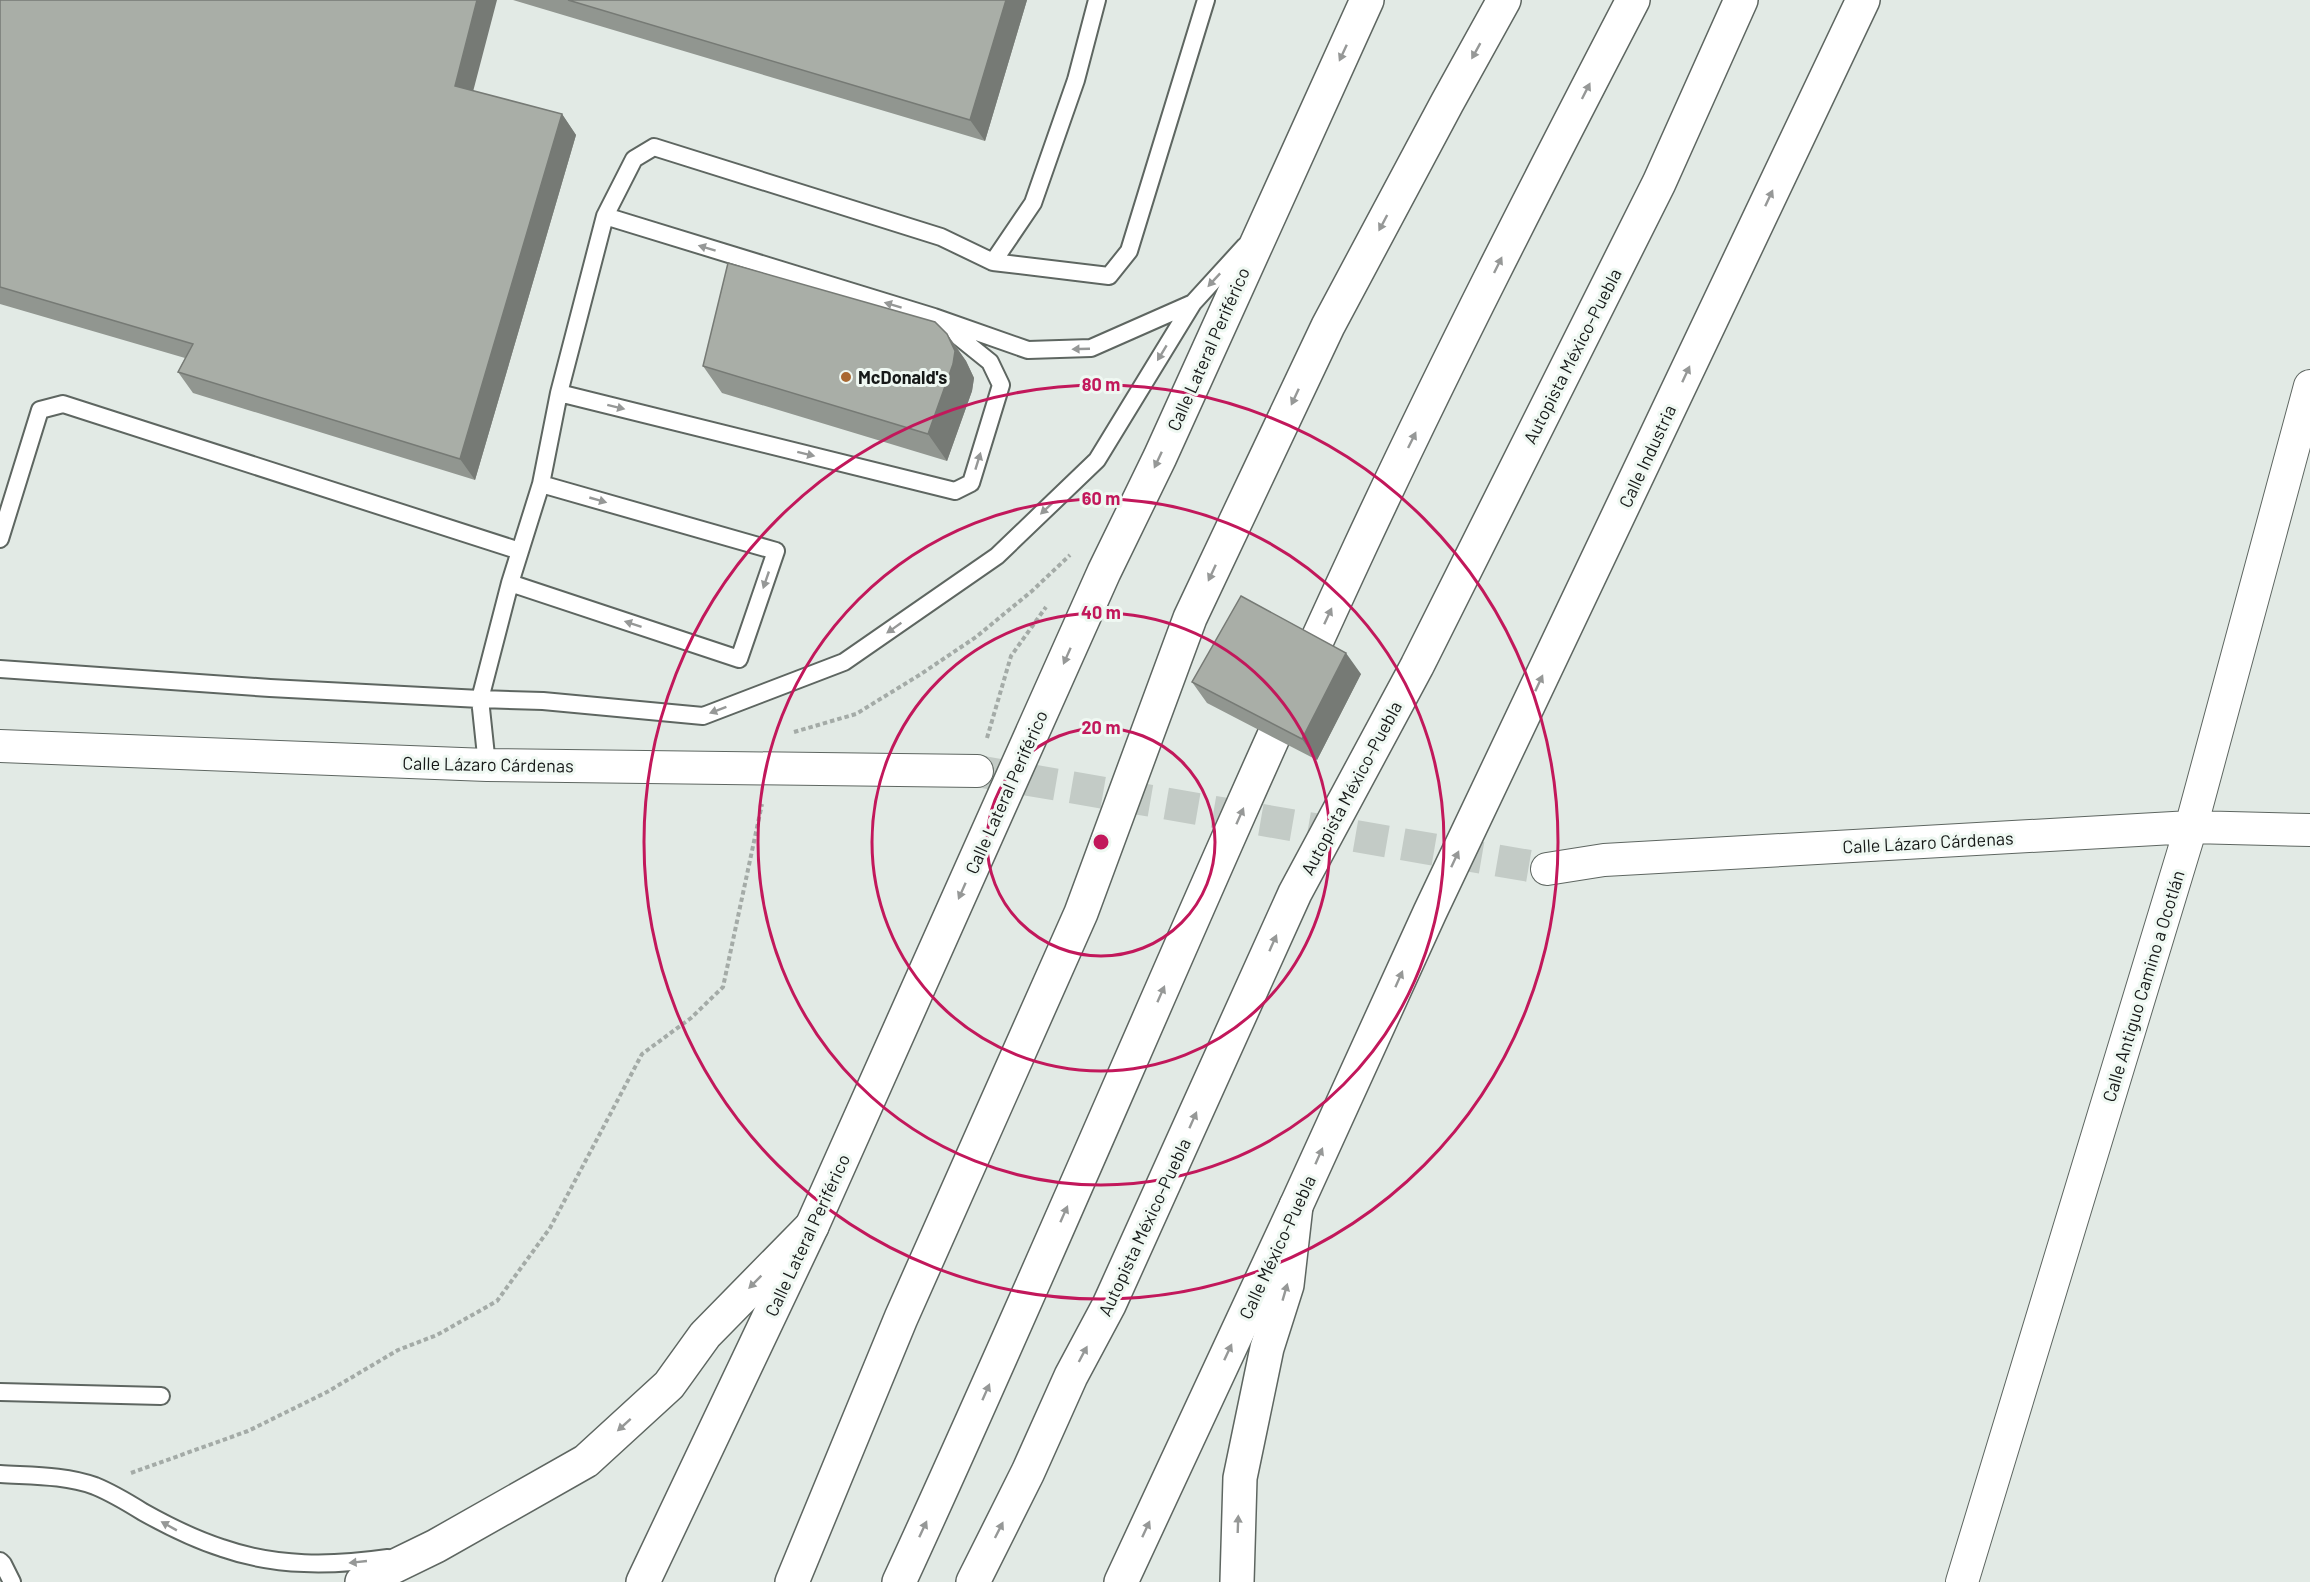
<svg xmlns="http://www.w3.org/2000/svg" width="2310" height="1582" font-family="Barlow,sans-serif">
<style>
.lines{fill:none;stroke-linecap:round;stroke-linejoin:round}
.minor-tunnel{stroke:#c3cbc6;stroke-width:32;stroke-dasharray:32 16;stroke-linecap:butt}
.service-casing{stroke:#5e6661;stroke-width:20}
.minor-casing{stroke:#5e6661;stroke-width:34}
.tertiary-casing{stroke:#5e6661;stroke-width:36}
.trunk-casing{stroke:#5e6661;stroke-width:36}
.motorway-casing{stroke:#5e6661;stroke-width:36}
.path{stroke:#a4aba7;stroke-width:4;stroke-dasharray:4.5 3;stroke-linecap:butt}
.service{stroke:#fff;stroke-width:16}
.minor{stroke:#fff;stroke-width:32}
.tertiary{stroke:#fff;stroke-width:33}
.trunk{stroke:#fff;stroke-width:33}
.motorway{stroke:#fff;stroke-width:33}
.wall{fill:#919690}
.shaded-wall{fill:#767a75}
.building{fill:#a9aea7;stroke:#767a75;stroke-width:1.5}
.oneway{fill:#969897}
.ring{fill:none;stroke:#c2185b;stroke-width:3}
.poi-dot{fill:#a96832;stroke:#eff8f2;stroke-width:2}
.labels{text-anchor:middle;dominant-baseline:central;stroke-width:6;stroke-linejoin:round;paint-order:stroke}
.street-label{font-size:18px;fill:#161918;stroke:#eff8f2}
.poi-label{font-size:18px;font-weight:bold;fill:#161918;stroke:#eff8f2;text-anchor:start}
.centre{fill:#c2185b;stroke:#eff8f2;stroke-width:3}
.ring-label{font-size:18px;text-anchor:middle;font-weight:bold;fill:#c2185b;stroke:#eff8f2;stroke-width:6;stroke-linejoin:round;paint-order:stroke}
</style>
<rect width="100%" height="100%" fill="#e2eae5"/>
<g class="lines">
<path class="minor-tunnel" d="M977 771 1547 869"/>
<g class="service-casing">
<path id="service" d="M605 216 934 317 1028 350 1091 348 1193 303
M993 262 1109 276 1129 251 1206 0
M559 393 955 491 971 483 1001 385 990 362 934 317
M0 539 40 410 63 404 520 551
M510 583 739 659 776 551 541 484
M0 669 270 688 480 699 543 701 703 716 844 662 997 556 1097 460 1193 303 1245 246
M487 765 480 699 510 583 541 484 559 393 605 216 634 159 654 147 941 237 993 262 1033 203 1076 80 1097 0
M0 1392 161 1396
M0 1474C31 1476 65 1475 95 1486 112 1493 127 1502 143 1512 168 1526 194 1539 222 1548 276 1567 332 1566 388 1558
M0 1561 3 1564 12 1582"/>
</g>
<g class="minor-casing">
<path id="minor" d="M0 746 487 765 977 771
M1547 869 1604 860 2191 827 2310 830
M1962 1582 2191 827 2310 386"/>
</g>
<g class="tertiary-casing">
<path id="tertiary" d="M643 1582 812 1226 1104 572 1160 457 1367 0
M1121 1582 1296 1206 1430 912 1863 0"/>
</g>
<g class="trunk-casing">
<path id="trunk" d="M1237 1582 1240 1478 1267 1348 1287 1285 1296 1206"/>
</g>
<g class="motorway-casing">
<path id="motorway" d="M362 1582 436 1546 586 1461 669 1385 705 1335 812 1226
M792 1582 901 1318 1081 913 1190 618 1328 326 1447 103 1504 0
M899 1582C1057 1240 1200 891 1359 549 1445 364 1539 181 1633 0
M973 1582 1028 1472 1071 1376 1109 1305 1295 893 1417 666 1659 183 1741 0"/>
</g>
<path class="path" d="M794 732 856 714 921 674 976 637 1032 591 1070 555
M987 738 1011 656 1046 607
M131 1473 248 1431 327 1392 398 1350 437 1335 497 1301 550 1228 642 1054 691 1018 723 987 762 804"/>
<use href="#service" class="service"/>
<use href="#minor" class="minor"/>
<use href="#tertiary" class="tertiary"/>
<use href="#trunk" class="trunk"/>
<use href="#motorway" class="motorway"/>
</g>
<path class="wall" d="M0 0 473 91 562 114 576 135 475 480 193 393 178 372 185 358 0 304Z
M513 0H1027L985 141Z
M947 334 966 361 974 378 972 391 947 461 722 393 703 366Z
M1361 674 1317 760 1207 703 1192 682Z"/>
<path class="shaded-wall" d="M477 0H497L469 107 455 86Z
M1006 0H1027L985 141 970 120Z
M562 114 576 135 475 480 460 459Z
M947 334 966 361 974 378 972 391 947 461 928 434Z
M1346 653 1361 674 1317 760 1302 739Z"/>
<path class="building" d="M0 0H477L455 86 562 114 460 459 178 372 193 344 0 287Z
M568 0H1006L970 120Z
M728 263 935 322 947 334 955 351 953 364 928 434 703 366Z
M1241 596 1346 653 1302 739 1192 682Z"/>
<defs><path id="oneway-solid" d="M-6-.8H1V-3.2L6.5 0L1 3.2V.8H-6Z" transform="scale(1.5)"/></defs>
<g class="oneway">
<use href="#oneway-solid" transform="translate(1476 51) rotate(119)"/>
<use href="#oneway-solid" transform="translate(1343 53) rotate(115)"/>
<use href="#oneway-solid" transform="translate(1586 91) rotate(-63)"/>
<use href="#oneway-solid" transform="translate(1769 198) rotate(-65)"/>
<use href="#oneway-solid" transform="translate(1383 223) rotate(118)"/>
<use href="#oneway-solid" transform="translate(707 248) rotate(-163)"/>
<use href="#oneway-solid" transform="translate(1498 265) rotate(-64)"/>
<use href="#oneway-solid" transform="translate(1214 280) rotate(133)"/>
<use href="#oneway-solid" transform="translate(893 305) rotate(-163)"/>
<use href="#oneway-solid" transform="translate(1081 349) rotate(178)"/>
<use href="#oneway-solid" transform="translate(1162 353) rotate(121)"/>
<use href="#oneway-solid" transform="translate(1686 374) rotate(-65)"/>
<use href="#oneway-solid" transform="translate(1295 397) rotate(115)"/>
<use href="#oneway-solid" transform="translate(616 407) rotate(14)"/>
<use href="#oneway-solid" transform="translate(1412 440) rotate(-64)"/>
<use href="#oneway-solid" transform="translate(806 454) rotate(14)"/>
<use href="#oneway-solid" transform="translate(1158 460) rotate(115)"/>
<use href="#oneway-solid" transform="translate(978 461) rotate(-73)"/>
<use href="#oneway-solid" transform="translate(598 500) rotate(16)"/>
<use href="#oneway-solid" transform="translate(1047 508) rotate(137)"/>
<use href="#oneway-solid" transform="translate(1212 573) rotate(115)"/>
<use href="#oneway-solid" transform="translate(766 580) rotate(109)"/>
<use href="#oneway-solid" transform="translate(1328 616) rotate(-65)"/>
<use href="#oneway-solid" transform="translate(633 624) rotate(-162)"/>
<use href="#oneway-solid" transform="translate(894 628) rotate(145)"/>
<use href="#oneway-solid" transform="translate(1067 656) rotate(114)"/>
<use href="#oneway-solid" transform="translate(1539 683) rotate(-65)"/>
<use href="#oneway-solid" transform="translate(718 710) rotate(159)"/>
<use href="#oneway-solid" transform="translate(1240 816) rotate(-66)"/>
<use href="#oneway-solid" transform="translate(1455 859) rotate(-65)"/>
<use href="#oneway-solid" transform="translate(962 891) rotate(114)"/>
<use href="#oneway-solid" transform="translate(1273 943) rotate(-66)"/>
<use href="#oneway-solid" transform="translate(1399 979) rotate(-66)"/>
<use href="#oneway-solid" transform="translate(1161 994) rotate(-66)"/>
<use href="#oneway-solid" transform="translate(1193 1120) rotate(-66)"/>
<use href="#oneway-solid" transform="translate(1319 1156) rotate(-66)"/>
<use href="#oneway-solid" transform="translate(1064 1214) rotate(-66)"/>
<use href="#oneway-solid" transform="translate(755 1282) rotate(135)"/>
<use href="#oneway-solid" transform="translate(1285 1292) rotate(-74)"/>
<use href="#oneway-solid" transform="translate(1228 1352) rotate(-65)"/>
<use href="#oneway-solid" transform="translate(1083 1354) rotate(-62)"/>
<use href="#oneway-solid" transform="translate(986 1392) rotate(-66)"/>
<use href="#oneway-solid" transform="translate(624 1425) rotate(138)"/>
<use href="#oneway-solid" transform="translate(1238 1524) rotate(-88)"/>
<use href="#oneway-solid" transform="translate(169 1526) rotate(-151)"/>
<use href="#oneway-solid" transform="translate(923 1529) rotate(-65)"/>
<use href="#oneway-solid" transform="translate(1146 1529) rotate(-65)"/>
<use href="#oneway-solid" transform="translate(999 1530) rotate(-63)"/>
<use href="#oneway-solid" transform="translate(358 1562) rotate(174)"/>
</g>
<g class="ring">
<circle cx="1101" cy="842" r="114"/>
<circle cx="1101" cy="842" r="229"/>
<circle cx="1101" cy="842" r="343"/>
<circle cx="1101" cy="842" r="457"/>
</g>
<circle class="poi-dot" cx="846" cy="377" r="6"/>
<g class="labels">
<g class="street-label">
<text transform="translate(1208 349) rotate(-66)">Calle Lateral Periférico</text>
<text transform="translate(1572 356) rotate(-63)">Autopista México-Puebla</text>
<text transform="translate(1647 456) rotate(-65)">Calle Industria</text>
<text transform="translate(488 764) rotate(1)">Calle Lázaro Cárdenas</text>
<text transform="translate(1351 788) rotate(-62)">Autopista México-Puebla</text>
<text transform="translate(1006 792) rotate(-66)">Calle Lateral Periférico</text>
<text transform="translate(1928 842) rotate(-3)">Calle Lázaro Cárdenas</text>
<text transform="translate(2143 986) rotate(-73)">Calle Antiguo Camino a Ocotlán</text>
<text transform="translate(1144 1227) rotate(-65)">Autopista México-Puebla</text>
<text transform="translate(807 1235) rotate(-65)">Calle Lateral Periférico</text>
<text transform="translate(1277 1247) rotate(-65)">Calle México-Puebla</text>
</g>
<g class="poi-label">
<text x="858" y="377">McDonald's</text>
</g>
</g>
<circle cx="1101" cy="842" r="9" class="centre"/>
<g class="ring-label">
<text x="1101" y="391">80 m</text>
<text x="1101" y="505">60 m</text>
<text x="1101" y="619">40 m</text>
<text x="1101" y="734">20 m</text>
</g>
</svg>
